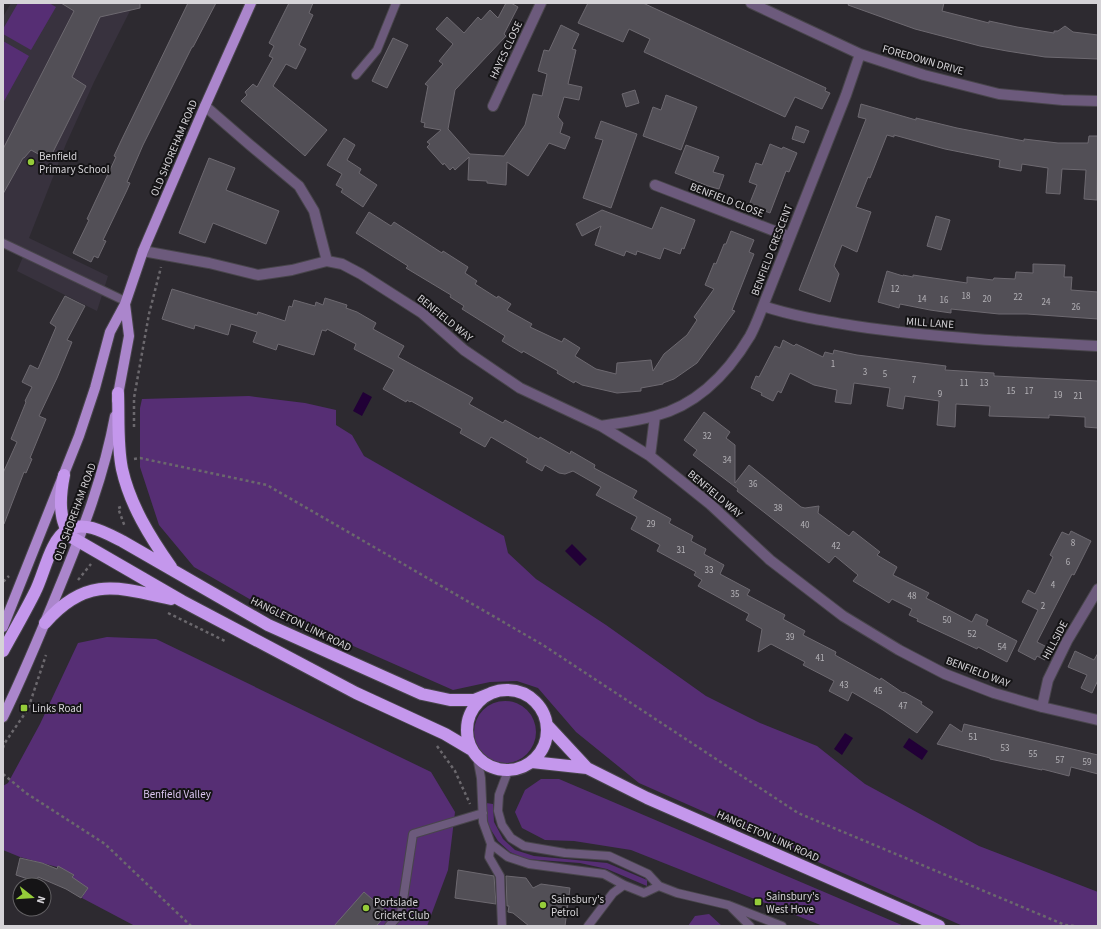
<svg xmlns="http://www.w3.org/2000/svg" width="1101" height="929" font-family="'Source Sans 3',sans-serif">
<style>
.built{fill:#38323e}
.green{fill:#562e74}
.water{fill:#210036}
.building{fill:#524f56;stroke:#6d6970}
.lines{fill:none;stroke-linecap:round;stroke-linejoin:round}
.lane-casing{stroke:#48454b;stroke-width:10}
.street-casing{stroke:#48454b;stroke-width:12}
.primary-casing{stroke:#48454b;stroke-width:12}
.highway-casing{stroke:#48454b;stroke-width:14}
.path{stroke:#6b686d;stroke-width:2.5;stroke-dasharray:3 3;stroke-linecap:butt}
.lane{stroke:#6c5a7c;stroke-width:8}
.street{stroke:#6c5a7c;stroke-width:10}
.primary{stroke:#ab86cc;stroke-width:10}
.highway{stroke:#c497ec;stroke-width:12}
.poi-dot{fill:#95cc3a;stroke:#151416;stroke-width:1.5}
.labels{text-anchor:middle;dominant-baseline:central;stroke-width:4;stroke-linejoin:round;paint-order:stroke}
.number-label{font-size:9px;fill:#b4b2b7}
.street-label{font-size:11px;fill:#d5d3d7;stroke:#151416}
.poi-label{font-size:11px;fill:#d5d3d7;stroke:#151416;text-anchor:start}
.park-label{font-size:11px;fill:#dcc6f1;stroke:#151416}
</style>
<rect width="100%" height="100%" fill="#2d2a30"/>
<path class="built" d="M11 3H134L94 82 66 144 29 238 108 276 97 311 17 271 25 252 3 240V17Z"/>
<path class="green" d="M18 3H49L56 7 31 50 3 34V29Z
M3 41 29 56 3 103Z
M249 396 305 403 336 410V425L352 435 364 456 504 536 508 553 536 579 606 625 706 696 760 723 817 746 865 784 979 846 1098 892V926H963L639 783 576 732 538 688 517 681 490 682 453 690 258 604 194 567 159 525 140 467V408L142 399Z
M107 637 156 639 431 772 455 812 448 870 427 926H135L82 898 86 890 71 880 73 876 57 867 20 857 3 850V786L8 783 40 724 78 643Z
M474 732a31 31 0 1 1 62 0a31 31 0 1 1-62 0Z
M541 779H559L904 926H823L631 850 574 841 545 840 522 828 515 812 525 790Z
M486 803 493 804 494 822 503 839 515 850 534 856 607 863 647 880V886L607 869 580 863 526 859 510 852 498 841 488 825Z
M709 914 722 926H688L695 916Z"/>
<path class="water" d="M363 392 372 397 362 416 353 411Z
M572 544 587 559 580 566 565 551Z
M845 733 853 738 842 755 834 749Z
M909 738 928 751 922 760 903 747Z"/>
<path class="building" d="M61 3H140V8L100 17 72 77 86 86 49 160 31 150 24 158H23L3 194V149L74 11Z
M188 3H216L193 47H192L143 145 127 182 130 183 127 190 103 240 106 241 98 258 94 256 91 262 73 253 89 220 87 219 116 157 114 156 121 141Z
M289 3H313L309 13 313 15 299 45 306 49 296 69 286 64 273 86 327 130 305 156 241 101 247 95 245 92 253 84 257 87 273 58 269 56 274 46 269 43Z
M506 3H511L518 7 504 34 506 36 455 90 448 129 470 154 504 156 525 125 533 94 542 96 547 74 538 71 544 50 549 51 561 25 579 34 572 49 576 50 568 84 582 87 579 100 564 97 558 117 563 123 560 133 570 137 565 149 549 143 528 176 507 162 506 185 487 183V181L468 180 469 157 455 170 453 167 450 170 444 163 443 165 427 147 430 144 427 142 441 130 424 127 425 123 421 122 428 86 425 84 443 64 439 61 453 44 436 29 447 17 464 33 478 17 481 20 490 10 498 18Z
M588 3H643L826 88 825 91 830 93 822 109 795 97 785 117 644 52 650 39 629 29 623 42 578 23Z
M849 3H944L942 11 989 23V21L1017 27 1054 33V31H1058L1065 26 1073 32 1098 35V59L1045 57 1007 51 980 46 915 29 848 5Z
M393 38 408 45 387 88 372 81Z
M635 90 639 103 626 107 622 94Z
M666 95 697 107 681 150 643 136 653 107 661 110Z
M861 104 916 120V118L957 128 1024 141V139L1058 143H1088L1089 136H1098L1097 200 1084 199 1086 170 1062 169 1060 194 1046 193 1048 168 1022 164 1021 171 999 167 1000 160 945 149 894 135V137L887 135 870 178 868 177 856 207 871 212 857 252 842 245 834 266 839 274 830 302 799 290 866 119 858 117Z
M601 121 637 134 611 208 583 198 603 140 595 138Z
M796 126 809 131 804 143 792 139Z
M344 138 355 145 347 160 361 169 359 173 377 185 363 207 341 192 343 189 336 185 342 174 327 165Z
M770 144 782 149 783 147 797 153 789 172 786 171 770 213 749 205 757 185 749 182 756 163 762 165Z
M686 145 719 157 713 172 724 175 719 189 708 186 675 173Z
M209 158 235 168 226 190 279 211 266 244 213 223 205 243 179 233Z
M661 207 695 220 684 249 682 248 680 254 664 248 660 259 637 251 636 255 626 251 624 256 595 245 601 226 582 236 576 224 602 210 652 229Z
M369 212 391 226 394 222 425 242 442 253 443 251 468 267 465 273 477 281 475 284 497 298 498 296 511 304 507 310 532 324 530 327 562 342 564 338 580 348 575 356 596 369 616 374 617 363 651 360 653 371 664 354 687 335 697 320 694 317 714 289 705 285 714 263 716 264 724 244H726L731 231 754 240 749 252 754 254 732 310 735 311 697 363 674 379 663 383V384L641 388V391L617 393 582 385 575 381 574 383 557 373 558 371 523 351 522 353 502 341 505 336 462 309 464 306 450 297 451 295 406 268 408 266 356 233Z
M936 216 950 220 941 250 927 246Z
M1033 264 1065 265 1064 277H1072L1071 290 1098 292V319L1027 314H999L951 309V313L930 310 900 304 899 308 878 302 887 271 903 276V275L913 277V275L967 283V277L993 280 994 278 1015 279 1016 272 1033 273Z
M172 289 257 315 258 312 285 321 289 306 292 307 294 300 315 306 316 302 323 305 325 298 347 305 346 308 357 312 376 323 373 329 404 346 398 357 473 398 469 404 503 423 505 420 539 439 540 437 570 454 571 451 595 465 594 468 637 491 633 498 671 519 669 523 693 536 691 541 706 549 704 554 724 565 720 574 750 590 747 595 785 615 783 619 805 631 803 635 836 652 835 655 880 680 881 678 903 693 904 692 922 702 921 704 933 712 917 733 883 710 852 692 848 701 829 691 834 681 803 665 805 662 771 644 758 652 762 629 746 620 749 614 698 586 702 580 694 575 696 572 657 551 660 545 631 529 637 517 596 495 601 487 573 471 565 474 559 473 545 465 542 471 526 462 528 459 491 437 485 447 460 433 462 429 411 401 410 402 407 400 406 402 383 389 394 370 354 349 356 344 327 329 326 331 322 330 314 355 278 344 276 350 253 342 257 332 231 324 228 335 195 325 194 329 162 319Z
M65 296 85 306 67 340 72 342 57 378 39 416 46 419 30 458 32 459 26 473 24 472 4 524H3V473L17 442 11 439 26 402 25 401 32 387 22 382 30 365 38 369 56 327 50 323Z
M783 340 794 346 796 344 823 357 825 352 833 354 834 350 857 355 946 366 945 370 994 373V376L1098 381V428L1085 427V417L1049 415V418L989 416 990 406 956 404 955 427 937 425 939 401 905 396 903 409 887 406 890 388 854 383 851 404 835 402 837 390 814 385 790 373 781 393 778 391 773 401 761 395 762 393 751 388 756 376 759 377 775 346 780 348Z
M704 412 730 432 726 438 735 445V483L749 465 801 507 805 508 819 506 818 513 849 536 853 531 880 552 877 555 897 567 893 575 929 593 926 598 972 622 976 614 988 620 986 625 1017 641 1007 662 978 647 977 649 917 621 918 619 909 615 912 609 892 599 889 603 853 581 858 575 835 556 829 563 737 491 738 489 693 455 697 450 684 440Z
M1071 531 1091 541 1074 575 1072 574 1037 642 1051 649 1045 660 1037 656 1035 660 1018 651 1038 610 1022 602 1028 590 1035 594 1053 557 1050 555 1062 532 1069 535Z
M1075 651 1094 660 1098 653V680L1092 693 1081 688 1087 675 1068 667Z
M950 724 962 732 964 724 1098 755V774L1071 767 1069 776 1042 769V770L990 759V758L937 744Z
M20 858 42 863 57 869 58 866 74 875 72 877 88 888 81 898 66 889 38 877 37 882 16 875Z
M458 870 494 876 496 904 455 898Z
M506 876 526 878 533 888 541 884 570 888 565 926H529L513 913 508 912 509 906H507Z
M364 892 388 913 376 926H334Z"/>
<g class="lines">
<g class="lane-casing">
<path id="lane" d="M356 75 377 50 396 3
M3 243 125 301
M477 757 481 778 483 822 491 844 508 857 529 864 604 874 624 885 644 893 659 886
M508 771 499 795 498 811 502 825 511 838 524 846 565 853 609 856 648 874 659 886 677 893 728 905 782 926
M491 844 489 857 500 876 502 926
M732 908 750 926
M389 926 401 913 413 834 483 813
M588 926 613 893 624 885"/>
</g>
<g class="street-casing">
<path id="street" d="M751 3 860 54 924 75 999 94 1063 100 1098 101
M205 106 250 145 299 186 314 211 327 261
M493 106 541 3
M655 185 790 237
M143 251 209 263 258 275 292 270 327 261 342 264 361 274 422 313 464 350 520 388 601 426 650 456 710 504 770 560 843 616 899 650 945 674 994 693 1042 707 1098 720
M763 306C793 316 824 321 855 326 935 338 1017 342 1098 346
M601 426C618 423 637 421 655 416 697 405 728 373 750 336 755 327 759 316 763 306L846 95 860 54
M650 456 655 416
M1042 707 1048 680 1067 641 1098 589"/>
</g>
<g class="primary-casing">
<path id="primary" d="M117 400 129 336 125 304
M3 627 79 436 95 388 110 332 125 304 143 251 205 106 251 3
M3 717C24 674 42 630 60 586 83 530 104 476 115 416"/>
</g>
<g class="highway-casing">
<path id="highway" d="M118 393C119 418 117 444 122 469 130 505 150 537 171 567
M64 475C60 495 57 523 73 538L182 601 356 693 445 734 472 750
M45 623C86 576 117 587 171 599
M3 651C14 631 25 612 35 592 44 575 50 540 67 530 84 520 106 533 122 541L268 625 422 694 450 700H474L489 694
M467 730a40 40 0 1 1 80 0a40 40 0 1 1-80 0Z
M548 726 587 768
M532 762 587 768 647 798 939 926"/>
</g>
<path class="path" d="M134 427V398L149 314 161 267
M134 459 140 458 267 485 543 645 798 813 1065 925 1075 926
M121 507 118 508 125 527
M78 580 91 564
M3 581H4L9 576
M168 613 225 641
M437 746 455 771 470 804
M3 748 4 744 28 709 46 655
M3 774 26 793 105 844 191 926"/>
<use href="#lane" class="lane"/>
<use href="#street" class="street"/>
<use href="#primary" class="primary"/>
<use href="#highway" class="highway"/>
</g>
<g class="poi-dot">
<circle cx="31" cy="162" r="4"/>
<rect x="20" y="704" width="8" height="8" rx="2"/>
<rect x="754" y="898" width="8" height="8" rx="2"/>
<circle cx="543" cy="905" r="4"/>
<circle cx="366" cy="908" r="4"/>
</g>
<g class="labels">
<g class="number-label">
<text x="895" y="289">12</text>
<text x="966" y="296">18</text>
<text x="1018" y="297">22</text>
<text x="922" y="299">14</text>
<text x="987" y="299">20</text>
<text x="944" y="300">16</text>
<text x="1046" y="302">24</text>
<text x="1076" y="307">26</text>
<text x="833" y="364">1</text>
<text x="865" y="372">3</text>
<text x="885" y="374">5</text>
<text x="914" y="380">7</text>
<text x="964" y="383">11</text>
<text x="984" y="383">13</text>
<text x="1011" y="391">15</text>
<text x="1029" y="391">17</text>
<text x="940" y="394">9</text>
<text x="1058" y="395">19</text>
<text x="1078" y="396">21</text>
<text x="707" y="436">32</text>
<text x="727" y="460">34</text>
<text x="753" y="484">36</text>
<text x="778" y="508">38</text>
<text x="651" y="524">29</text>
<text x="805" y="525">40</text>
<text x="1073" y="543">8</text>
<text x="836" y="546">42</text>
<text x="681" y="550">31</text>
<text x="1068" y="562">6</text>
<text x="709" y="570">33</text>
<text x="1053" y="585">4</text>
<text x="735" y="594">35</text>
<text x="912" y="596">48</text>
<text x="1043" y="606">2</text>
<text x="947" y="620">50</text>
<text x="972" y="634">52</text>
<text x="790" y="637">39</text>
<text x="1002" y="647">54</text>
<text x="820" y="658">41</text>
<text x="844" y="685">43</text>
<text x="878" y="691">45</text>
<text x="903" y="706">47</text>
<text x="973" y="737">51</text>
<text x="1005" y="748">53</text>
<text x="1033" y="754">55</text>
<text x="1060" y="760">57</text>
<text x="1087" y="762">59</text>
</g>
<g class="street-label">
<text transform="translate(506 50) rotate(-65)">HAYES CLOSE</text>
<text transform="translate(923 60) rotate(16)">FOREDOWN DRIVE</text>
<text transform="translate(174 148) rotate(-67)">OLD SHOREHAM ROAD</text>
<text transform="translate(727 200) rotate(21)">BENFIELD CLOSE</text>
<text transform="translate(772 250) rotate(-69)">BENFIELD CRESCENT</text>
<text transform="translate(445 318) rotate(39)">BENFIELD WAY</text>
<text transform="translate(930 323) rotate(4)">MILL LANE</text>
<text transform="translate(715 494) rotate(40)">BENFIELD WAY</text>
<text transform="translate(75 512) rotate(-70)">OLD SHOREHAM ROAD</text>
<text transform="translate(301 624) rotate(26)">HANGLETON LINK ROAD</text>
<text transform="translate(1055 640) rotate(-62)">HILLSIDE</text>
<text transform="translate(978 672) rotate(21)">BENFIELD WAY</text>
<text transform="translate(768 836) rotate(24)">HANGLETON LINK ROAD</text>
</g>
<g class="poi-label">
<text x="39" y="156">Benfield<tspan x="39" dy="13">Primary School</tspan></text>
<text x="32" y="708">Links Road</text>
<text x="766" y="896">Sainsbury's<tspan x="766" dy="13">West Hove</tspan></text>
<text x="551" y="899">Sainsbury's<tspan x="551" dy="13">Petrol</tspan></text>
<text x="374" y="902">Portslade<tspan x="374" dy="13">Cricket Club</tspan></text>
</g>
<g class="park-label">
<text x="177" y="794">Benfield Valley</text>
</g>
</g>
<rect width="1101" height="929" fill="none" stroke="#d5d3d7" stroke-width="8"/>
<g transform="translate(32 897) rotate(107)"><circle r="19" fill="#151416" stroke="#626063"/>
<path d="M0-3L7 15L0 10L-7 15Z" fill="#95cc3a"/>
<text y="-6" font-size="11" font-weight="bold" text-anchor="middle" fill="#d5d3d7">N</text>
</g>
</svg>
